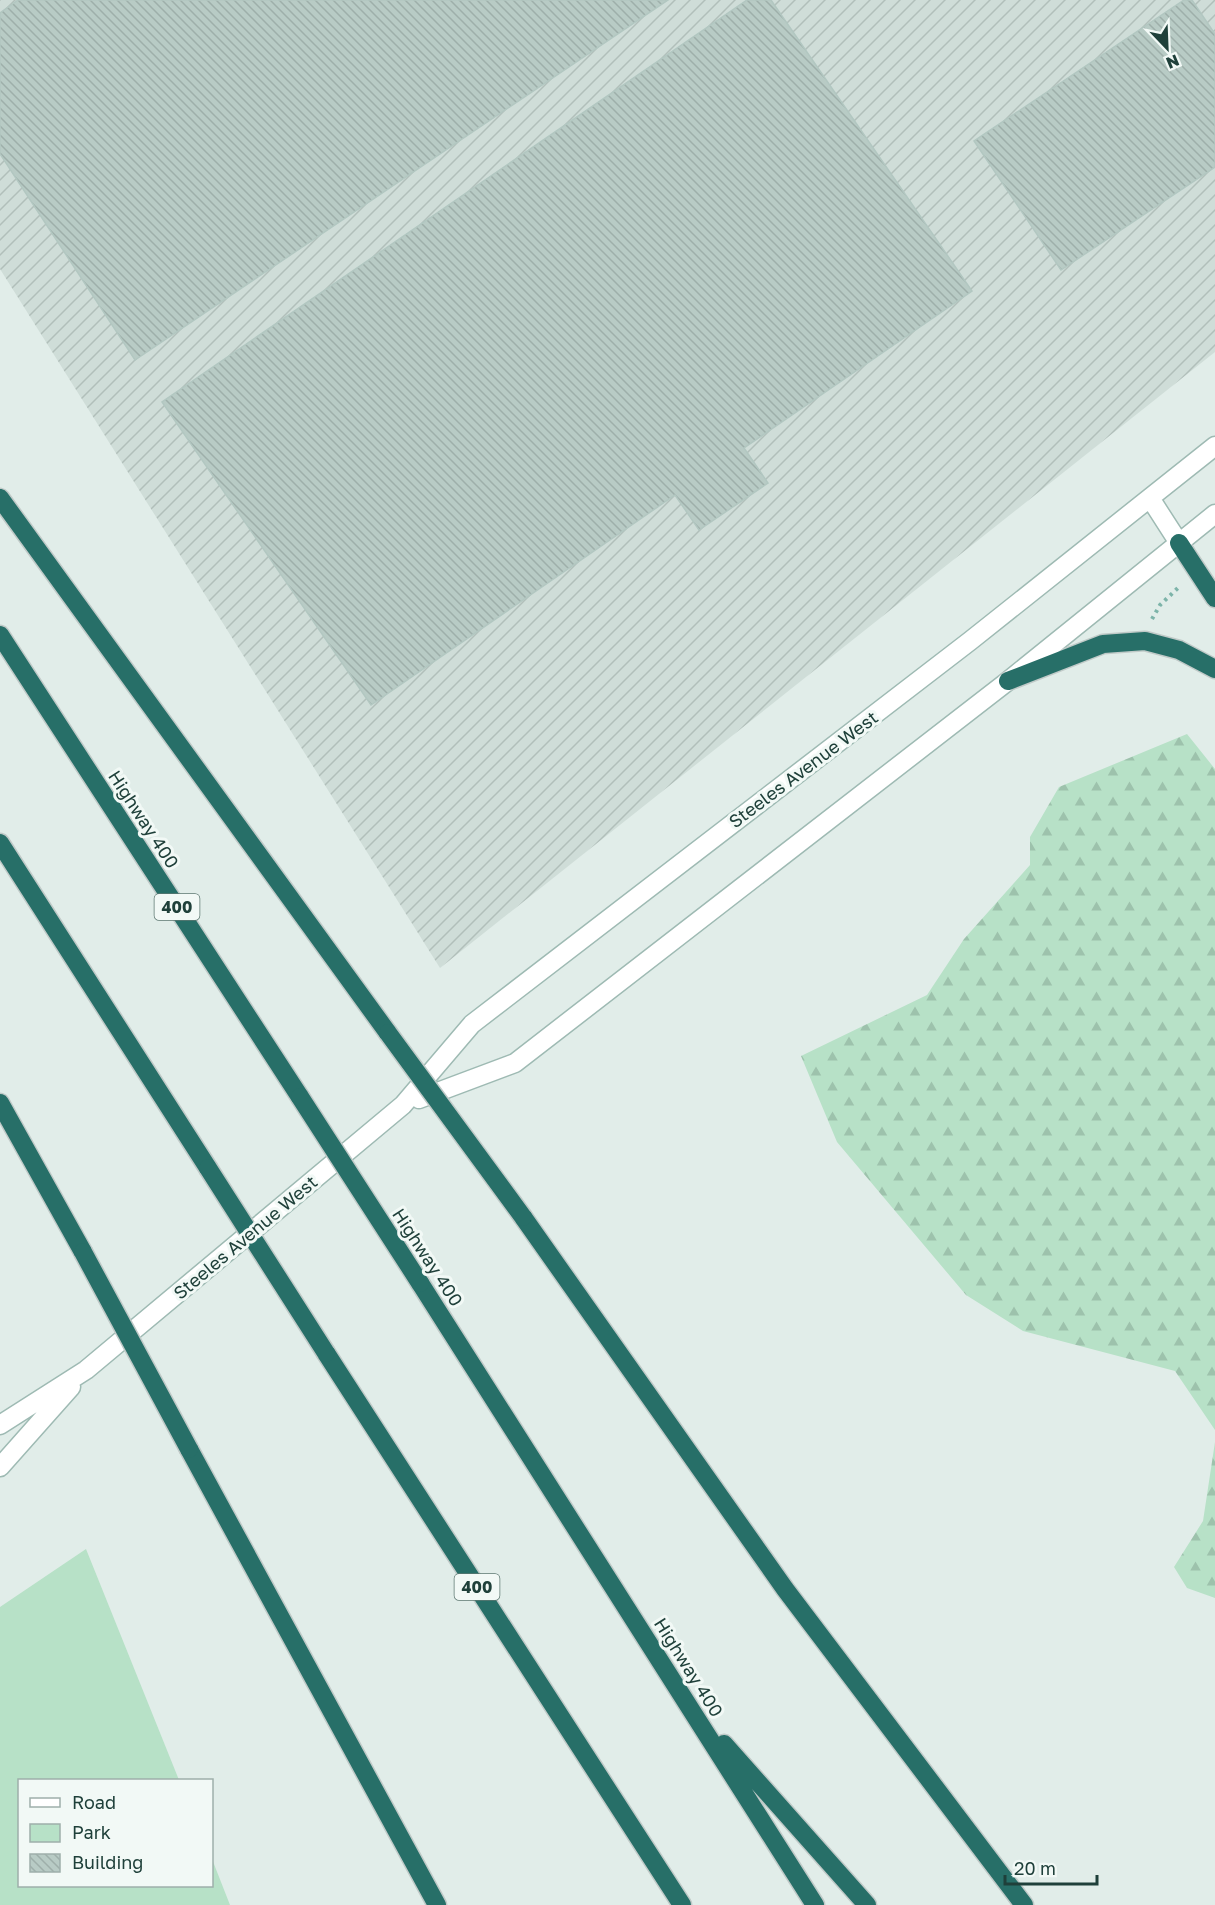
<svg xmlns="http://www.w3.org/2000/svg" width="1215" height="1905" font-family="'Golos Text',sans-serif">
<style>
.industrial{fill:url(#industrial-furrows)}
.green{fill:#b7e1c7}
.forest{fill:url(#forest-firs)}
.building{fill:url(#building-back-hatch);stroke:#b2c7c1;stroke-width:1.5}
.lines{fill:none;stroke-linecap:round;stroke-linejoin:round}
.secondary-casing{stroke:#9ebab3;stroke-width:21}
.motorway-casing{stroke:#c0cac8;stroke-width:21}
.path{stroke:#7db4a9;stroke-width:4;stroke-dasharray:3 4.5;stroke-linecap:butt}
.secondary{stroke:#fff;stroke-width:18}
.motorway{stroke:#276f68;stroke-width:18}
.motorway-bridge-casing{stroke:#c0cac8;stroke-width:21;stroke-linecap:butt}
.motorway-bridge{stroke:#276f68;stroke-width:18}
.labels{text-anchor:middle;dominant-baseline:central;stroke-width:6;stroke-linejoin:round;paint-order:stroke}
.shield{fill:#f2f9f6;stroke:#5e7872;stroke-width:1.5}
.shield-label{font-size:16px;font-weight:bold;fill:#1f403a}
.street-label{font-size:18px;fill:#1f403a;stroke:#f2f9f6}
</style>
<defs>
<pattern id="industrial-furrows" width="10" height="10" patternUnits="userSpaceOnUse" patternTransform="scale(1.5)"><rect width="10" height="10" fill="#cfddd8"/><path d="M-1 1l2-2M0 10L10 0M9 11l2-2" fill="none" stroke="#b1bfba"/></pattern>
<pattern id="forest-firs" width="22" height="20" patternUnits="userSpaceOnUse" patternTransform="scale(1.5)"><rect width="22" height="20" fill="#b7e1c7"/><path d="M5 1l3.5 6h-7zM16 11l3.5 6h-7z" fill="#9dc2ac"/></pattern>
<pattern id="building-back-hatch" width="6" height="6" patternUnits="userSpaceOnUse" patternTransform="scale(1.5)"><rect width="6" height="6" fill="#b8cbc5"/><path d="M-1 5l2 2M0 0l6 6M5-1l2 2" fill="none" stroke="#9eafaa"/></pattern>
</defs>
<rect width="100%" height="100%" fill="#e1ede9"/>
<path class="industrial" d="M0 0H1215V352L440 968 0 269Z"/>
<path class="green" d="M86 1549 179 1780H20V1886H212V1859L230 1905H0V1607Z"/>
<path class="forest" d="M1187 734 1215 769V1430L1175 1371 1023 1331 966 1295 837 1142 801 1056 927 995 964 939 1030 865V837L1059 787Z
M1215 1442V1598L1187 1588 1174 1567 1203 1521Z"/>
<path class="building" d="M18 0H668L135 360 0 154V13Z
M747 0H771L972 291 744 448 768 483 699 530 675 495 371 705 162 402Z
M1184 0H1192L1215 34V167L1061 270 974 141Z"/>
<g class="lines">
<g class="secondary-casing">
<path id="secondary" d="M1150 498 1179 543
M419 1099 515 1063 1008 681 1215 514
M0 1425 86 1370 403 1105 472 1024 970 641 1215 446
M0 1467 71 1387"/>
</g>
<g class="motorway-casing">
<path id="motorway" d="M0 498 388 1033
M1179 543 1215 598
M0 635 300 1097
M1008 681 1103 644 1145 641 1179 650 1215 669
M0 843 208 1168
M0 1103 83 1252
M523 1217 785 1589 1024 1905
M420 1283 815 1905
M326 1353 682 1905
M189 1449 437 1905
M724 1744 867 1905"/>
</g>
<path class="path" d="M1152 619 1160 605 1180 586"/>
<use href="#secondary" class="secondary"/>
<use href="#motorway" class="motorway"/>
<g class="motorway-bridge-casing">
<path id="motorway-bridge" d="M388 1033 523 1217
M300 1097 420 1283
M208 1168 326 1353
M83 1252 189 1449"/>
</g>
<use href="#motorway-bridge" class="motorway-bridge"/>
</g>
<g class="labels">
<g class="shield">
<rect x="154.5" y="894" width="45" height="26" rx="4.5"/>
<rect x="454.5" y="1574" width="45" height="26" rx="4.5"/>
</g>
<g class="shield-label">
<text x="177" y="907">400</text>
<text x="477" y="1587">400</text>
</g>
<g class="street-label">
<text transform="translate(803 769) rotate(-37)">Steeles Avenue West</text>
<text transform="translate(144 819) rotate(57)">Highway 400</text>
<text transform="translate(245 1237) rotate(-40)">Steeles Avenue West</text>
<text transform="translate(428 1257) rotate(57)">Highway 400</text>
<text transform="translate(689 1667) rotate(58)">Highway 400</text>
</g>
</g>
<rect x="18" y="1779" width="195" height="108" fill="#f2f9f6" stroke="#9eafab" stroke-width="1.5"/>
<rect x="30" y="1798" width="30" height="9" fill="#ffffff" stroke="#9eafab" stroke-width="1.5"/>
<text x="72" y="1809" font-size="18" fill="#1f403a">Road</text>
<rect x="30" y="1824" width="30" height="18" fill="#b7e1c7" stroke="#9eafab" stroke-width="1.5"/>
<text x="72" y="1839" font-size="18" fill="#1f403a">Park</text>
<rect x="30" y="1854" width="30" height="18" fill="url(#building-back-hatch)" stroke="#9eafab" stroke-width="1.5"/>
<text x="72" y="1869" font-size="18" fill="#1f403a">Building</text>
<g transform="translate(1167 48) rotate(157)" stroke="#f2f9f6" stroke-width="4.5" paint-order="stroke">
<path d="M0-4.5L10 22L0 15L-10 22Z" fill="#1f403a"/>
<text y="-9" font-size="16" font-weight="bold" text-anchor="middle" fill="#1f403a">N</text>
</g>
<path d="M1005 1875v9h92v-9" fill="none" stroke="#1f403a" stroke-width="3"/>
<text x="1014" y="1875" font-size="18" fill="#1f403a" stroke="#f2f9f6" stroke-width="4.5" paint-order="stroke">20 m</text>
</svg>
